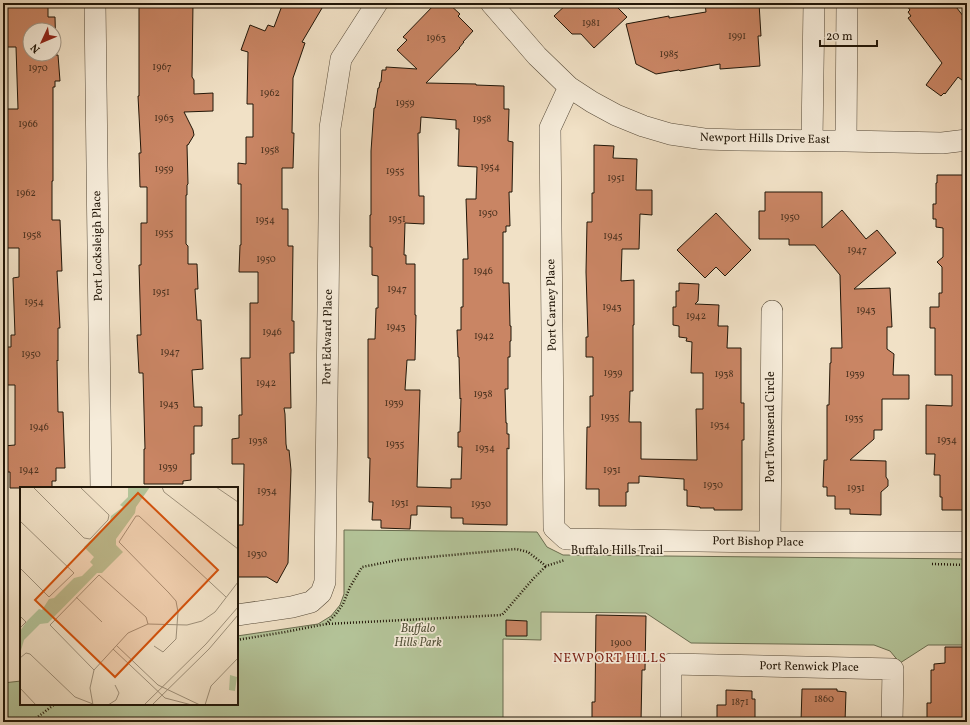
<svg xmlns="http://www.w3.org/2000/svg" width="970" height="725" font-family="Vollkorn,serif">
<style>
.green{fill:#b4c499;stroke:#6a6d50}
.building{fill:#c98564;stroke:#211608;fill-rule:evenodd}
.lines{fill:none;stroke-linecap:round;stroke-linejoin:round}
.minor-casing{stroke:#554938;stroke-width:22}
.path{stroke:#211608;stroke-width:2.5;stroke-dasharray:1 2;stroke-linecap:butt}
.minor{stroke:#f6ecda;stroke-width:21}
.labels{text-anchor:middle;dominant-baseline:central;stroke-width:3.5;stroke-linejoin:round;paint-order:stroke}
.number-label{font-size:10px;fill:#4b321f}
.street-label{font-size:12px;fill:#211608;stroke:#f6ecda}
.park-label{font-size:12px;font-style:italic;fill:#54533b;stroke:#f6ecda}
.neighbourhood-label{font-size:13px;letter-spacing:1px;fill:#7a1f14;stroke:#f6ecda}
.inset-road{fill:none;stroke:#9e907a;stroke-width:1}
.view{fill:#d4520c;fill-opacity:0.15;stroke:#d4520c;stroke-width:2}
.inset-edge{fill:none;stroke:#211608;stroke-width:2}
</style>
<rect width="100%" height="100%" fill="#f1e1c6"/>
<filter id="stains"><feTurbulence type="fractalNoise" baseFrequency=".005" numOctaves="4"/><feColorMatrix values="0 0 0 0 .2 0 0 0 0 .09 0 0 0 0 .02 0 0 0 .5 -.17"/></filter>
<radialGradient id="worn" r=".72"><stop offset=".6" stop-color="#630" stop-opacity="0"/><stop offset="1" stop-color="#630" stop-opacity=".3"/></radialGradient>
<path class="green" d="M344 530 537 532 547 547 563 555 967 559V645H928L900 663 890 651 874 645 691 643 646 613 541 612V640L503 639V722H3V683L21 681V704H237V636L318 624 331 616 340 605 344 594Z"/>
<path class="building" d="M4 3H48V17H55L56 55H58L60 81H55V87H53V181H52V220H60L62 271H57L60 328H58V361L57 360 58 412H63L65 468H56V481H52V488H10V472H3V446L15 445V385H7V380L5 378 4 347H11V335H15L13 278 19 277V248H4L3 114H5V109H18L16 47H3V6H4ZM30 30H54V54H30Z
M139 3H193L192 77 194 80V94L213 93V111L184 112 193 130 194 135 188 145H187L188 184 187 185V195H186V244L188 246V264H197L198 289H195L197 320H201L203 369 192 370 194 407H202V426H194V454H191V480L183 481V484H144V449H145L143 373H139L137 335H141L139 265H141V223H147V187H140L139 153H141L138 96H139Z
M283 3H325L302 42 305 43 293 78 292 133H294L293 168H282V209H288V246H293L292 321H294V353H290L291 408H284L285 414 286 444 287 450H289L291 470 288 563 277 583 267 577H237V525H243L244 464H232V439L239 438V415H242L241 358H250V303H258V272H239L240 245H241V184H238V163L246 164V137H253V104H247L248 52 241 50 250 25 265 31 268 25 274 27Z
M436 3H448L460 14 458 16 473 31 463 42H464L459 48H460L426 83 476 84V85L504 86V109H509L508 141 513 142 512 192H509L510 226H506V232H503V283H509L510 326H511V341H510V357H508V389H505L506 423H507V434H509V449L507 448V525L463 524V518H451V507L417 506V515H411L410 529 381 528V520H372L373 502H369L370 458H368V339H375L376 308H378V276L372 275V247H370V215H371V151L374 108H375L378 88H379L380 82H381L382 70H386V67L417 69 397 50 407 40 403 37ZM421 117 456 120V129H459L458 166 477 167 476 199H466L468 259H463V307H461V330H457L458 357H459L460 399 461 398 460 432H458V447H462L461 479H451V488L417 487 420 390H405L407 360H415L416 315H415V264H406V255H404L405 223 424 224V196H419L418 133H420Z
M568 3H613L627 17 594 48 581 34H572L554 16Z
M705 3H759L761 36H758L760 66 720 69V64L680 71 679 70 656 74 636 64 626 24 669 16V18L706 12Z
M905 3H953L967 21V84L958 77 945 94 944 93 941 96 926 85 942 63 908 18 911 16 908 12 910 10Z
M594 145 614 146 613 158 637 159 636 190H652V215L640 214 639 249H622L621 281 634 280V325H633V391H630L629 422H641V459L697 460 696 409H703V373H691L692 342 686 341 687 338 679 337V326L673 325V307H676V291H679V283L699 284 698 301 695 304 719 305 718 326H728L727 348H741V403H744V440H742V510H714V508H700V507L687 506V490H684V479L639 476V483H628V492H626V506H599V489H586L587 427H590V396H593V357H586V337H588L586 272 587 222H592V193H594Z
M937 175H967V510H942V497H940V475H934L935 454H926V405L952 406V375H935V328H930V307H939V293H942V267L937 262 943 257V228L936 227V219H933V204H936V183H937Z
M765 192H822V228L842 210 866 239 877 230 896 253 854 289 890 288 892 327H887V349L894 354 893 375H909V399H882V430H874V439L850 460 886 461V477L888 480V486L881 492V515L850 514V509H835V496H827V487H823L824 460H827V405H829L830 363H831V348H842L840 275 815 245H789V239H759V211H765Z
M716 213 751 250 725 276 716 267 705 278 677 250Z
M596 615 646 616 645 670H642L641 722H592V702H595Z
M506 620 527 621V636H506Z
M945 647H967V722H927V703H931V670H934V664L945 663Z
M802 689H837V691L846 692 845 722H801Z
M726 690 752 691V699H755V722H717V705H726Z"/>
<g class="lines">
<g class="minor-casing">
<path id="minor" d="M95 3 101 488
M491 3 537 56 569 87 592 102 616 115 643 126 670 134 704 139 737 140 846 141 942 143 967 140
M569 87 550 128 554 528 566 539 770 542H967
M812 140 814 3
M846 141 847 3
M770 542 772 311
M237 615 292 607 311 602 321 593 325 582 330 128 341 59 377 3
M671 722V664L893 669 892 722"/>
</g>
<path class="path" d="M932 564 967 565
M326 624 502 615 533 579 546 566
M237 640 285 632 326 624 336 614 343 604 350 587 362 567 398 560 516 549 528 552 546 566 565 560
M31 722 55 704"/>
<use href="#minor" class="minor"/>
</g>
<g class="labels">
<g class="number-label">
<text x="591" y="23">1981</text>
<text x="737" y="36">1991</text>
<text x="436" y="38">1963</text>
<text x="669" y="54">1985</text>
<text x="162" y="67">1967</text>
<text x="38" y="68">1970</text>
<text x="270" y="93">1962</text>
<text x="405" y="103">1959</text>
<text x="164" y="118">1963</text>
<text x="482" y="119">1958</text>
<text x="28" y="124">1966</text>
<text x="270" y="150">1958</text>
<text x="490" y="167">1954</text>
<text x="164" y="169">1959</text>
<text x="395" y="171">1955</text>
<text x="616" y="178">1951</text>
<text x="26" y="193">1962</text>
<text x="488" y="213">1950</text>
<text x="790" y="217">1950</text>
<text x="397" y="219">1951</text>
<text x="265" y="220">1954</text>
<text x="164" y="233">1955</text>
<text x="32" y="235">1958</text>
<text x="613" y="236">1945</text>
<text x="857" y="250">1947</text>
<text x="266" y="259">1950</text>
<text x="483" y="271">1946</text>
<text x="397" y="289">1947</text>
<text x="161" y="292">1951</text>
<text x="34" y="302">1954</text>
<text x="612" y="307">1943</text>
<text x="866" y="310">1943</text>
<text x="696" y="316">1942</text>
<text x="396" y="327">1943</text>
<text x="272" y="332">1946</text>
<text x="484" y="336">1942</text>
<text x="170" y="352">1947</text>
<text x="31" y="354">1950</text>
<text x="613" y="373">1939</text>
<text x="724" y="374">1938</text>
<text x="855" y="374">1939</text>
<text x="266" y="383">1942</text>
<text x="483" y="394">1938</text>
<text x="394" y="403">1939</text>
<text x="169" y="404">1943</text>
<text x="610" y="417">1935</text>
<text x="854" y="418">1935</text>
<text x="720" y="425">1934</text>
<text x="39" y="427">1946</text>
<text x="947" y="440">1934</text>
<text x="258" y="441">1938</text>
<text x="395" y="444">1935</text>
<text x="485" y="448">1934</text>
<text x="168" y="467">1939</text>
<text x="29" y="470">1942</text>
<text x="612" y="470">1931</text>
<text x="713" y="485">1930</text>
<text x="856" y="488">1931</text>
<text x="267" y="491">1934</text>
<text x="400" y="503">1931</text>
<text x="481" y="504">1930</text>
<text x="257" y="554">1930</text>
<text x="621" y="643">1900</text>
<text x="824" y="699">1860</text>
<text x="740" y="702">1871</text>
</g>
<g class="street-label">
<text transform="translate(765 139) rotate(1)">Newport Hills Drive East</text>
<text transform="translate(98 246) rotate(-91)">Port Locksleigh Place</text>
<text transform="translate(552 305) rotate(-91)">Port Carney Place</text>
<text transform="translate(328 337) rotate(-89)">Port Edward Place</text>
<text transform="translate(771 427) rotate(-90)">Port Townsend Circle</text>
<text transform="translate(758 542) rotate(1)">Port Bishop Place</text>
<text x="617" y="551">Buffalo Hills Trail</text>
<text transform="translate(809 667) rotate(1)">Port Renwick Place</text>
</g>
<g class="park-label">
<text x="418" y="629">Buffalo<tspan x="418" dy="14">Hills Park</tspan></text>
</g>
<g class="neighbourhood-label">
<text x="610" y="659">NEWPORT HILLS</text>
</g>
</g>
<g transform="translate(20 487)">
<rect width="218" height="218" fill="#f1e1c6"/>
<path d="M108 0H130L116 20 115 26 96 52V58L103 65 82 86H77L28 136 20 137 4 153 0 167V144L7 134 19 122 22 123 29 112 34 111 54 91 62 89 73 78 70 75 74 70 64 60 90 34 91 29 103 20 100 18 108 10ZM210 188 217 190 215 204 209 203Z" fill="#b4c499"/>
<path class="inset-road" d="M13 0 64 51 70 52 88 33 89 28 60 0M142 0 144 5 218 62M196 0 218 15M0 34 54 86 29 110 0 81M56 110 82 135M0 129 6 135 0 141M96 158 138 198 180 218M134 159 143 165 156 152 158 125 156 114 149 106 99 55 116 29H119L206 110M93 162 145 211 172 218M0 171 6 166 10 167 55 210 73 217M74 183 30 138 79 88 126 130 128 137M0 201 16 218M73 218 70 201 74 183 108 146 128 137 167 138 182 134 195 125 218 95M88 218 96 213 99 206 95 198M124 218 186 157 218 120M132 218 189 162 218 128M185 218 191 199 218 171"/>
<path class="view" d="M118 6 198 83 95 190 15 113Z"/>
<rect width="218" height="218" class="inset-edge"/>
</g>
<rect width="970" height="725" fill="none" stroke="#f1e1c6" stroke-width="16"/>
<rect x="4" y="4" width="962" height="717" fill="none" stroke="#211608" stroke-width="2"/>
<rect x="8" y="8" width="954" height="709" fill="none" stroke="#211608"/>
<g transform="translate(42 42) rotate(226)"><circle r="19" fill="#f6ecda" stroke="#a19686"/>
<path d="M0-3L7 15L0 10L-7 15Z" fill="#8f2418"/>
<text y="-6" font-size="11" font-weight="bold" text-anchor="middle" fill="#211608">N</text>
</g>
<path d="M820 40v6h57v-6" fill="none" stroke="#211608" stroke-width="2"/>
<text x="826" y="40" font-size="12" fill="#211608" stroke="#f6ecda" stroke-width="3" paint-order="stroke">20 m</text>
<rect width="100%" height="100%" filter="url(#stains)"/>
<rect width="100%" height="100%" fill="url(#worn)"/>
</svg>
